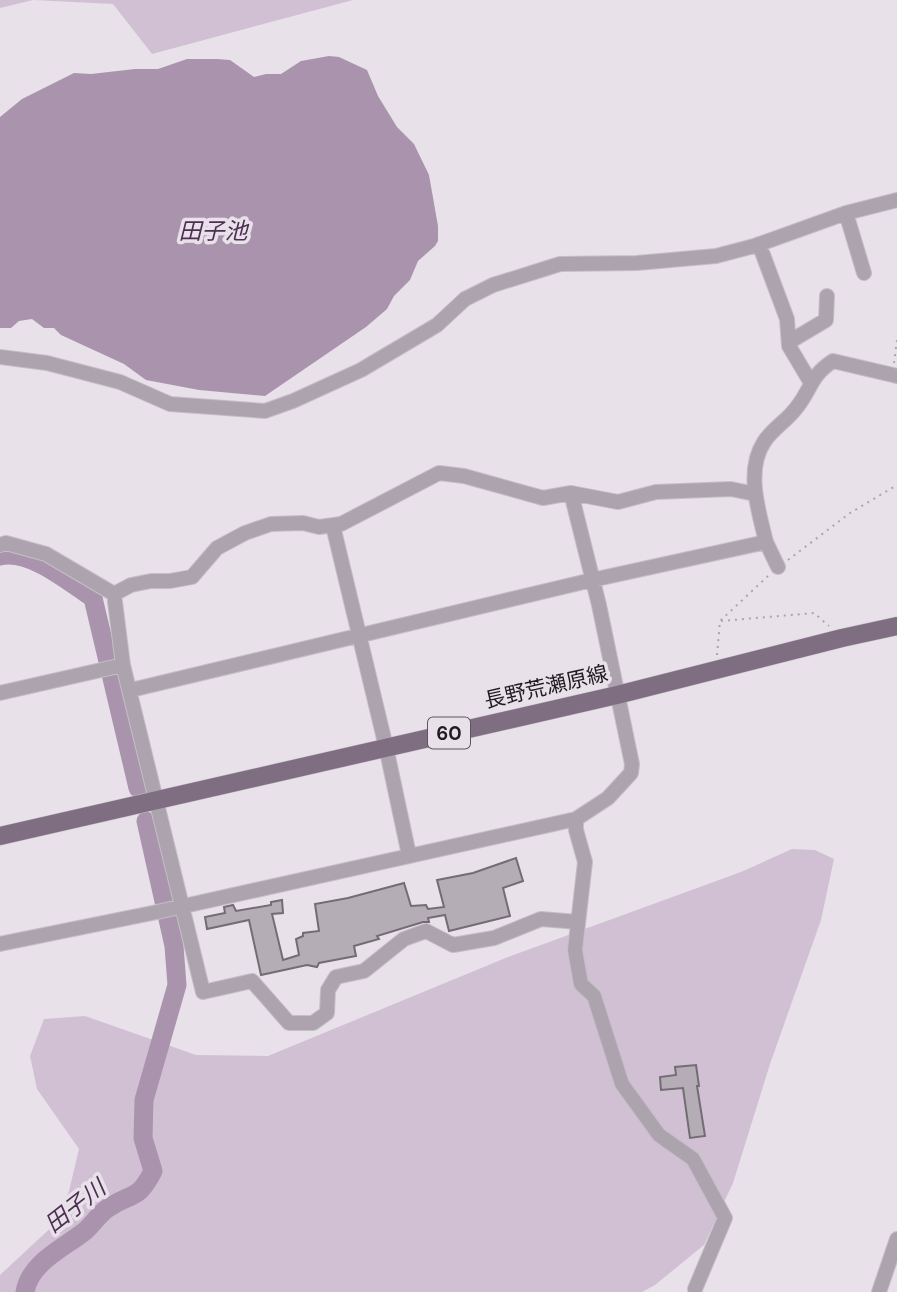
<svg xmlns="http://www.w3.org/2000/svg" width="897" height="1292" font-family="'DM Sans','Noto Sans JP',sans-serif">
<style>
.green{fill:#d1c0d4}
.water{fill:#aa94ad}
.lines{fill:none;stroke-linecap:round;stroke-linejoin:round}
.river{stroke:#aa94ad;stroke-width:19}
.building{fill:#b4adb5;stroke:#736c74;stroke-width:2}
.minor-casing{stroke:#c4bec5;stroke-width:16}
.major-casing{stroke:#c4bec5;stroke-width:19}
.path{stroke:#aaa5ab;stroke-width:2;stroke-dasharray:2 5;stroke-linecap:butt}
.minor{stroke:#ada3af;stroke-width:14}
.major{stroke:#7f6e82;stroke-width:18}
.labels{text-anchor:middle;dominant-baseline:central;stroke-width:7;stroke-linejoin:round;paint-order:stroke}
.shield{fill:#e8e1e9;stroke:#5b575c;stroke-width:2}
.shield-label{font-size:19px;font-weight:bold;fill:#1f1c1f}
.street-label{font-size:21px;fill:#1f1c1f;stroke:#e8e1e9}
.water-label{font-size:23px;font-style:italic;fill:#4e2e53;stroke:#e8e1e9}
</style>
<rect width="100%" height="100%" fill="#e8e1e9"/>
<path class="green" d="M0 0H353L152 54 113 4 33 0 0 8Z
M792 849 815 850 834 859 821 920 770 1064 733 1183 704 1245 655 1285 642 1292H0V1275L57 1222 69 1191 79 1149 37 1089 30 1056 44 1019 85 1016 196 1055 268 1056 508 957 741 872Z"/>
<path class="water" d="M329 56 339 57 367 70 378 96 397 127 414 144 429 175 438 226V241L435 246 418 261 410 280 394 296 387 309 366 327 265 396 199 390 146 380 124 364 61 335 54 328H44L32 319 19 321 11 328H0V117L22 99 74 73 91 74 135 69H158L187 59H217L230 60 254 77 266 74H281L301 61Z"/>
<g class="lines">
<path class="river" d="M0 556C30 549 69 582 93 598L138 788
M25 1292C30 1262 64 1248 85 1231 93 1224 99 1214 108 1208 132 1192 138 1201 153 1171L143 1138 144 1100 177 985 174 946 146 821"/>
</g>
<path class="building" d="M516 858 523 881 503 888 510 916 449 931 445 915 428 918 429 922H423L377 936 379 939 354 946 356 956 319 963 317 967 307 965 261 975 249 920 207 929 205 917 225 913 224 907 233 905 236 911 271 905V902L282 900 283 913 272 914 283 960 299 955 296 939 303 936V933L319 931 315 904 348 898 404 883 411 906 426 905 428 909 444 907 437 880 473 873Z
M696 1065 699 1086H697L705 1136 690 1138 683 1088 661 1090 660 1077 676 1075 675 1067Z"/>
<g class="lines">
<g class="minor-casing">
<path id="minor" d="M846 213 864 273
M759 244 787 319 789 346 811 383
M789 342 826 320 827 296
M0 357 47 363 120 382 170 404 265 411 293 401 361 370 437 325 465 299 493 285 560 264 637 263 716 256 754 246 846 213 897 200
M571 493 599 605 632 764 631 773 608 798 576 819V830L585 862 575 950 581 984 594 996 622 1084 659 1135 693 1159 725 1218 695 1289
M333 526 386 747 409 855
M766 542 778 567
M0 545 6 543 46 554 114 594 123 665 203 992 252 981 289 1023H313L327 1013 328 990 336 977 364 971 404 939 426 931 453 945 494 938 541 919 578 922
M114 594 131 585 151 581H170L192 577 217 548 245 533 271 524 303 523 319 527 341 524 439 473 464 476 543 498 571 493 618 502 656 492 731 489 755 494
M131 690 592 580 766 542C759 512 745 471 764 442 772 429 788 420 797 407 812 388 810 376 833 361L897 376
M0 693 123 665
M0 944 157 912 576 819
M879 1292 897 1239"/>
</g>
<g class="major-casing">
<path id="major" d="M0 836 617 695 842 638 897 626"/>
</g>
<path class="path" d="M894 363 897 340
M788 560 850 513 897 485
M721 621 814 613 829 626
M717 655 720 621 768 576"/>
<use href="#minor" class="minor"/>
<use href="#major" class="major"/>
</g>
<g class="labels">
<rect class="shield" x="428" y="717.5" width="42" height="31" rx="5"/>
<g class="shield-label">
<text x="449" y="733">60</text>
</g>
<g class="street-label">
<text transform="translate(546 687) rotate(-13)">長野荒瀬原線</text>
</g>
<g class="water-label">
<text x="213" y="231">田子池</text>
<text transform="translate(75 1206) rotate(-38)">田子川</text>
</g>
</g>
</svg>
